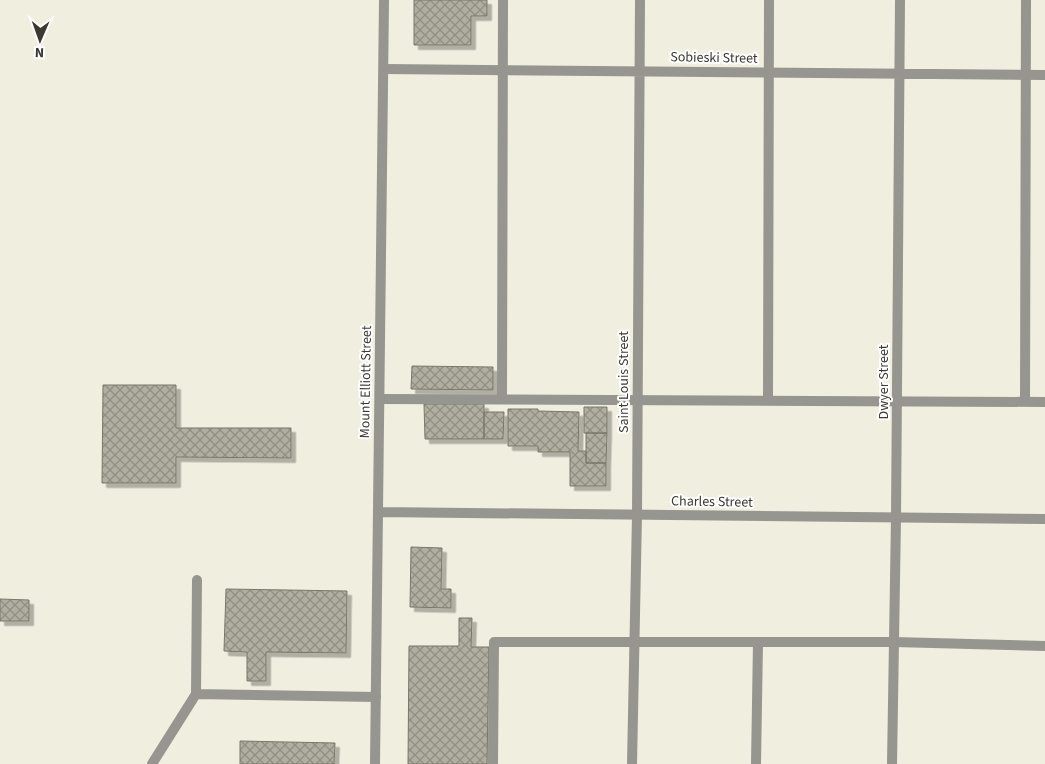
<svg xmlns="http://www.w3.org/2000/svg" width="1045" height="764" font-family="'Source Sans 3',sans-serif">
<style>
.building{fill:url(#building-cross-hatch);stroke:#797769;filter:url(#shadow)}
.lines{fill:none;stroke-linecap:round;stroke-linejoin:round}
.service{stroke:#96958f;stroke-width:10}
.minor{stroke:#96958f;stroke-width:10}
.tertiary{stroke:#96958f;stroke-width:10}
.labels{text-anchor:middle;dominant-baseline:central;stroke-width:4;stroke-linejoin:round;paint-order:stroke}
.street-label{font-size:14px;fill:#3a3a33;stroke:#fff}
</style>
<defs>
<pattern id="building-cross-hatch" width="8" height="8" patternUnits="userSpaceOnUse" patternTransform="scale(1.25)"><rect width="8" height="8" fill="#b0ae9f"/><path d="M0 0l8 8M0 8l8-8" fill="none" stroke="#908f82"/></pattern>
<filter id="shadow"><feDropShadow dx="4.5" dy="4.5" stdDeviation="0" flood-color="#0004"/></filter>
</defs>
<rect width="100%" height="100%" fill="#f0eede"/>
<path class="building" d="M414 0H487V16H471V45H414Z
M412 366 493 367V390L411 389Z
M103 385H176V428H291V458L176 457V483H102Z
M424 404H484V439H425Z
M584 407H607V433H584Z
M508 409H538V411L579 412 578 451H586V463H606V486H570V452H538V446H508Z
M484 412H504L503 439H484Z
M586 433H607L606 463H586Z
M411 547 442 548 441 589H451V608L410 607Z
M226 589 347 591 346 653 266 652V681H247V652L224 651Z
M0 599 29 600V621H0Z
M459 618H472L471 647H489L487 764H408L409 646H459Z
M240 741 335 743 334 764H240Z"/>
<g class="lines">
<path class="service" d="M380 399 1045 402
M502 399 503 0
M768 401 769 0
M1025 402 1026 0
M197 580 196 694 376 697
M152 764 196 694
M493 764 494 642H894L1045 646
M756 764 758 642"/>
<path class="minor" d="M384 69 1045 75
M632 764 637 515 640 0
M892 764 896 518 900 0"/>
<path class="tertiary" d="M379 512 1045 519
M375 764 384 0"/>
</g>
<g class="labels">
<g class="street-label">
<text transform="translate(714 58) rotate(1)">Sobieski Street</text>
<text transform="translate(366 382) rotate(-89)">Mount Elliott Street</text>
<text transform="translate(624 382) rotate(-90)">Saint Louis Street</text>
<text transform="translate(884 382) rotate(-90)">Dwyer Street</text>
<text transform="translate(712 502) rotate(1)">Charles Street</text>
</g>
</g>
<g transform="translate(40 40) rotate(182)" stroke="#ffffff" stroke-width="4" paint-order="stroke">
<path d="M0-4L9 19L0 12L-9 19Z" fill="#3a3a33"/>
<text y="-8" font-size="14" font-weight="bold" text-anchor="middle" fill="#3a3a33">N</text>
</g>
</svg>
